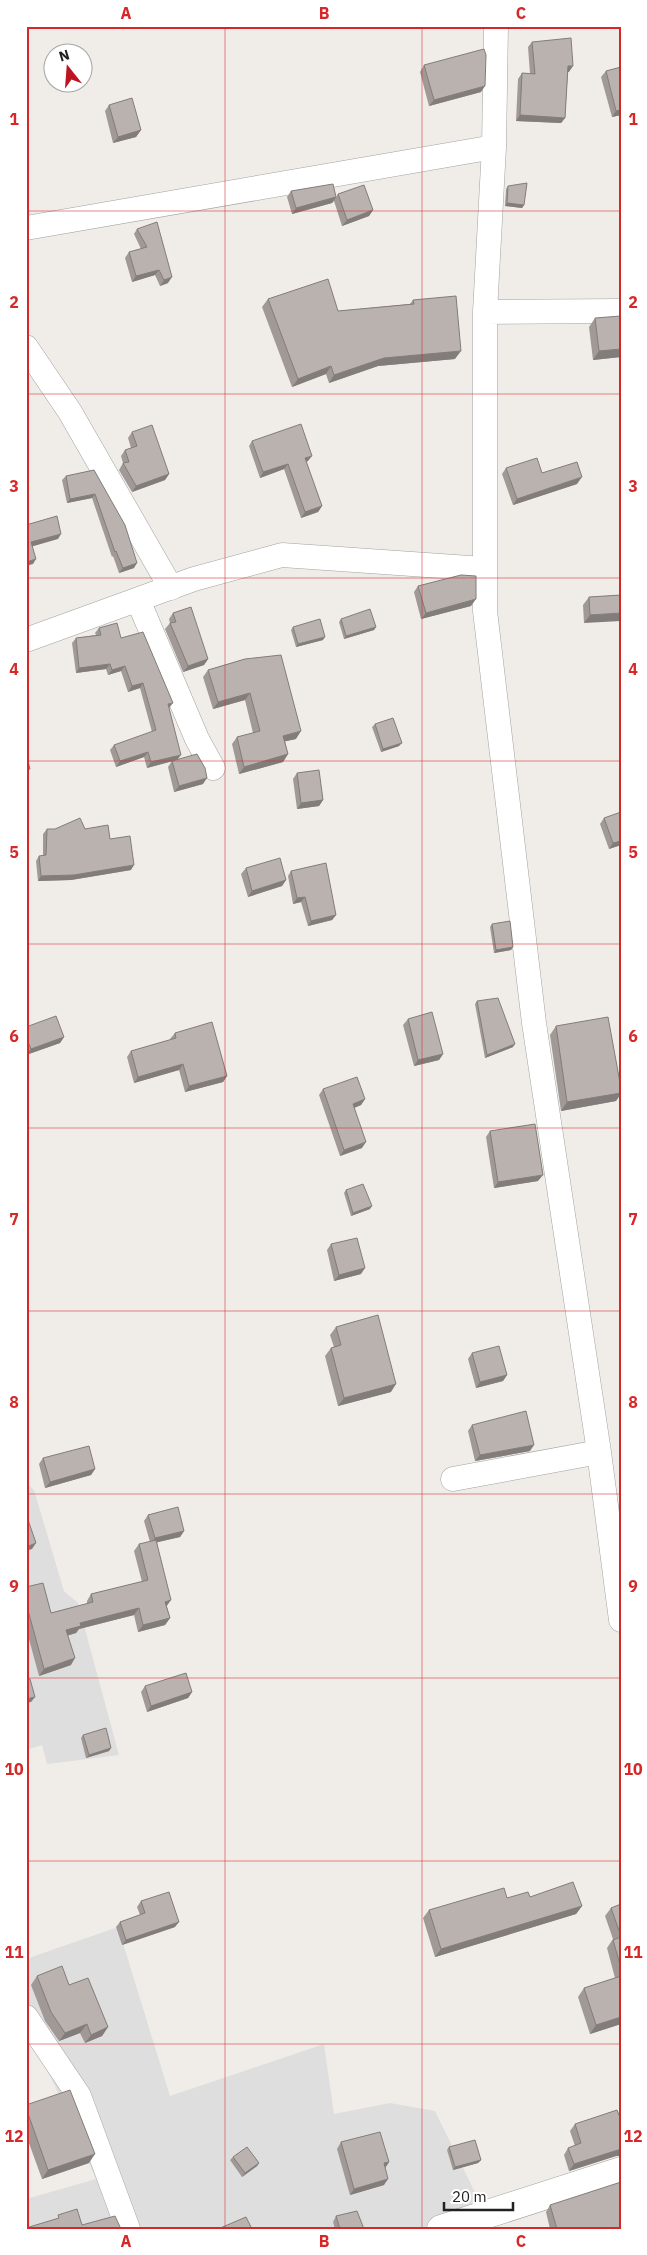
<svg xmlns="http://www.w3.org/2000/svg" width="647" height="2255" font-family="'IBM Plex Sans',sans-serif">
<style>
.residential{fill:#dfdede}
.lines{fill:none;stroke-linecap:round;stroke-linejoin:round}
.minor-casing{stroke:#a2a2a2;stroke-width:25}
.tertiary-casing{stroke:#a2a2a2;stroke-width:29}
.minor{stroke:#fff;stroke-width:24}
.tertiary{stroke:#fff;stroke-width:28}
.wall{fill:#a09996}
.shaded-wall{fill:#827d7a}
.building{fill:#bab2ae;stroke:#827d7a}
.grid{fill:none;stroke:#d62828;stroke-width:1;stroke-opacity:0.55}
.neatline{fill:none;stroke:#d62828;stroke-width:2}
.grid-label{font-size:16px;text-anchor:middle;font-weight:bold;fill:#d62828}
</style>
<rect width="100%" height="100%" fill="#f0ede9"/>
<path class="residential" d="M26 1482 34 1490 64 1591 78 1603 119 1755 47 1764 42 1745 26 1750Z
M118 1927 170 2096 324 2044 334 2114 390 2103 435 2111 489 2221 462 2229H26V2199L96 2179 26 2021V1959Z"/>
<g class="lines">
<g class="minor-casing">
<path id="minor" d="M496 26 494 147 485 312V611L534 1023 599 1452 621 1620
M26 228 494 147
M485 312 621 311
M26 347 70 412 171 588
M138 600 197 739 213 768
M26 640 194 579 282 555 484 569
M453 1479 599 1452
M26 2017 79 2096 128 2229"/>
</g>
<g class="tertiary-casing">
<path id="tertiary" d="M441 2229 621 2171"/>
</g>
<use href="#minor" class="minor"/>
<use href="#tertiary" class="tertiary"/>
</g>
<path class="wall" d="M532 42 569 72H568L565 118 561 123 516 121 518 79 522 73 530 74 528 47Z
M424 65 481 92 429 106 420 72Z
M621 67V115L612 117 601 77 606 71Z
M109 105 141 130 136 137 113 143 105 111Z
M508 186 524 205 522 208 505 206 506 189Z
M291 191 336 197 338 194 373 210 369 216 342 226 334 201 332 203 292 214 287 197Z
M137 229 168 283 160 286 155 275 132 282 125 258 129 252 141 249 134 234Z
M268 299 338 311 410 304 413 300 455 359 378 366 329 383 326 374 292 387 262 307Z
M595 318 621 357 593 360 589 327Z
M132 432 169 474 165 480 132 492 119 470 123 463 121 456 125 450 131 448 128 438Z
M252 441 308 461 306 462 322 506 318 512 301 518 284 469 260 478 249 446Z
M506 468 577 484 513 505 502 474Z
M94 470 134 568 119 573 113 556 112 557 92 498 67 503 62 480 66 476Z
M418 586 471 606 421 619 414 592Z
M621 595 584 623 583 605 589 597Z
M173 613 208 659 204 665 183 672 165 629 170 623 169 619Z
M341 619 376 627 374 630 344 639 339 622Z
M293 627 323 640 296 647 291 630Z
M99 628 121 638 169 708 177 759 203 784 174 792 168 767 172 761 147 768 144 757 116 767 110 750 114 745 152 732 140 688 128 692 121 671 108 675 106 669 76 673 72 643 76 638 96 635 95 633Z
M245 659 296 739 285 741 288 754 283 762 239 774 232 744 237 737 253 733 245 700 213 709 203 677 208 670Z
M375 724 399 746 381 752 372 727Z
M297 773 323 800 319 806 297 809 293 779Z
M604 818 621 845 609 849 600 824Z
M47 829H85L110 839 131 870 71 880 38 881 36 861 39 856H43V834Z
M246 868 286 880 282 886 248 897 241 874Z
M291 871 336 915 332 920 308 926 301 902 293 904 288 876Z
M492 924 513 947 511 950 494 953 490 927Z
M477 1001 513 1047 485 1058 475 1004Z
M408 1019 443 1054 439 1060 414 1066 403 1025Z
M556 1026 621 1088V1094L616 1101 561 1111 550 1035Z
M26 1027 64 1037 60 1043 26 1055Z
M175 1033 227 1076 223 1082 185 1092 179 1070 134 1083 127 1057 131 1051 171 1040 170 1039Z
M323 1089 365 1099 361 1105 354 1108 362 1148 340 1156 319 1095Z
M490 1131 538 1181 494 1188 486 1137Z
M346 1190 370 1209 351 1216 344 1193Z
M331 1244 361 1274 334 1281 327 1250Z
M336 1327 391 1392 338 1406 325 1356 331 1348 334 1347 330 1335Z
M472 1353 507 1375 503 1381 476 1388 468 1359Z
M472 1425 530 1451 475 1461 468 1431Z
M43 1458 95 1469 91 1475 45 1488 39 1464Z
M148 1515 184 1531 180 1537 157 1542 167 1607 170 1618 165 1625 138 1632 134 1615 79 1629 76 1633 67 1636 71 1665 39 1676 26 1628V1587L51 1613 87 1604V1601L91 1594 142 1582 134 1551 139 1544 150 1542 144 1521Z
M145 1686 192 1692 188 1698 147 1712 141 1692Z
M83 1735 111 1748 109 1751 86 1758 81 1738Z
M530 1897 582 1906 576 1914 435 1957 423 1918 429 1910Z
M141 1901 175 1927 122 1945 116 1927 120 1922 140 1915 137 1907Z
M621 1904V2024L590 2034 578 1997 584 1988 615 1978 607 1948 613 1939 605 1916 611 1908Z
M37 1976 69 1985 108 2027 102 2036 85 2043 80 2033 59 2041 45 2021 31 1985Z
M26 2105 89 2163 42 2179 26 2135Z
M575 2124 616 2156 569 2171 564 2155 568 2148 575 2146 570 2131Z
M341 2142 389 2162 385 2168 384 2185 350 2195 337 2149Z
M449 2147 481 2160 478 2163 453 2170 447 2150Z
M233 2157 259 2163 257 2166 242 2177 230 2160Z
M550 2205 621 2229H550L546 2212Z
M336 2216 364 2229H335L333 2222Z"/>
<path class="shaded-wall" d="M568 66H573L569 72H564Z
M485 86 481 92 429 106 434 100Z
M621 110V115L612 117 616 111Z
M520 115 565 118 561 123 516 121Z
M141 130 136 137 113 143 118 137Z
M336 197 332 203 292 214 296 208Z
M507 203 524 205 522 208 505 206Z
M373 210 369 216 342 226 347 220Z
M159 270 155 275 132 282 136 276Z
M172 277 168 283 160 286 164 280Z
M621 349V357L593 360 599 351Z
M461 351 455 359 378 366 329 383 334 375 384 358Z
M331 366 326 374 292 387 298 379Z
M312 456 308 461 301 464 305 458Z
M288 464 284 469 260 478 263 472Z
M169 474 165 480 132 492 136 486Z
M582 477 577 484 513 505 517 499Z
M95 494 92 498 67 503 70 499Z
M322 506 318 512 301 518 305 512Z
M61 534 58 539 27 548 31 542Z
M36 559 33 564 26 566V562Z
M137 563 134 568 119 573 123 568Z
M476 599 471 606 421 619 426 613Z
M621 613V621L584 623 590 615Z
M376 627 374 630 344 639 346 636Z
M325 637 323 640 296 647 298 644Z
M208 659 204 665 183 672 188 666Z
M110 664 106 669 76 673 79 668Z
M125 666 121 671 108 675 112 670Z
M143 683 140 688 128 692 132 686Z
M250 693 245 700 213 709 218 702Z
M173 703 169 708 168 704Z
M301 731 296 739 278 743 283 736Z
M402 743 399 746 381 752 383 749Z
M148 752 144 757 116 767 120 761Z
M288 754 283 762 239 774 244 767Z
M181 755 177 760 147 768 151 762Z
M207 778 203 784 174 792 179 786Z
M323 800 319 806 297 809 301 803Z
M621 841V845L609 849 613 843Z
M134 865 131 870 71 880 38 881 41 876Z
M286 880 282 886 248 897 252 891Z
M305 897 301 902 293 904 297 898Z
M336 915 332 920 308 926 311 921Z
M513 947 511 950 494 953 496 950Z
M64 1037 60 1043 26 1055 31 1049Z
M515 1044 513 1047 485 1058 487 1055Z
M443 1054 439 1060 414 1066 418 1060Z
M183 1064 179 1070 134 1083 138 1077Z
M227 1076 223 1082 185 1092 189 1086Z
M621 1093 616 1101 561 1111 567 1102Z
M365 1099 361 1105 349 1110 353 1104Z
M366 1142 362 1148 340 1156 344 1150Z
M543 1175 538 1181 494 1188 498 1182Z
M372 1206 370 1209 351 1216 353 1213Z
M365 1268 361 1274 334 1281 339 1275Z
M507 1375 503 1381 476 1388 480 1382Z
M396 1384 391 1392 338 1406 344 1398Z
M534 1445 530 1451 475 1461 480 1455Z
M95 1469 91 1475 45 1488 50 1482Z
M184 1531 180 1537 150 1544 155 1538Z
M36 1543 32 1549 26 1551V1547Z
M171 1600 166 1607 165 1602Z
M139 1608 134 1615 79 1629 76 1633 61 1637 66 1630 80 1623Z
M170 1618 165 1625 138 1632 143 1625Z
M75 1658 71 1665 39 1676 44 1669Z
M192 1692 188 1698 147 1712 151 1706Z
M35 1697 31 1702 26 1703V1699Z
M111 1748 109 1751 86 1758 89 1755Z
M582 1906 576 1914 435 1957 441 1949Z
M179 1922 175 1927 122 1945 126 1940Z
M621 2017V2024L590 2034 596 2025Z
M87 2024 80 2033 59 2041 65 2033Z
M108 2027 102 2036 85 2043 91 2035Z
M621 2149V2156H616L569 2171 574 2164Z
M95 2154 89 2163 42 2179 48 2170Z
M481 2160 478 2163 453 2170 455 2167Z
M389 2162 385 2168 384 2163Z
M259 2163 257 2166 242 2177 245 2173Z
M388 2179 384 2185 350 2195 354 2189Z"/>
<path class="building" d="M571 38 573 66H568L565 118 520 115 522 73 535 74 532 42Z
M484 49 486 55 485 86 434 100 424 65Z
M621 67V110L616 111 606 71Z
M132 98 141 130 118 137 109 105Z
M527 183 524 205 507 203 508 186Z
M333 184 336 197 296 208 291 191Z
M364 185 373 210 347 220 338 194Z
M157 222 172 277 164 280 159 270 136 276 129 252 147 247 137 229Z
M328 279 338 311 414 304 413 300 456 296 461 351 384 358 334 375 331 366 298 379 268 299Z
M621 316V349L599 351 595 318Z
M301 424 312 456 305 458 322 506 305 512 288 464 263 472 252 441Z
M152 425 169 474 136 486 123 463 129 462 125 450 137 446 132 432Z
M537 458 542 473 577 462 582 477 517 499 506 468Z
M94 470 125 525 137 563 123 568 116 551 115 552 95 494 70 499 66 476Z
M57 516 61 534 31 542 36 559 26 562V525Z
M461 575 476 576V599L426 613 418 586Z
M621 595V613L590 615 589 597Z
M191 607 208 659 188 666 170 623 176 622 173 613Z
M370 609 376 627 346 636 341 619Z
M320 619 325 637 298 644 293 627Z
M117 623 121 638 143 632 173 703 168 704 181 755 151 762 148 752 120 761 114 745 156 730 143 683 132 686 125 666 112 670 110 664 79 668 76 638 101 635 99 628Z
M281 655 301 731 283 736 288 754 244 767 237 737 260 731 250 693 218 702 208 670 245 659Z
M393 718 402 743 383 749 375 724Z
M26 754 30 769 26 770Z
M197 754 205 768 207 778 179 786 172 761Z
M319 770 323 800 301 803 297 773Z
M621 812V841L613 843 604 818Z
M80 818 85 829 108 825 110 839 130 836 134 865 74 875 41 876 39 856 46 855 47 829H55Z
M280 858 286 880 252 891 246 868Z
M326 863 336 915 311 921 305 897 297 898 291 871Z
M510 921 513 947 496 950 492 924Z
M498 998 515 1044 487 1055 477 1001Z
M432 1012 443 1054 418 1060 408 1019Z
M56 1016 64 1037 31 1049 26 1037V1027Z
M608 1017 621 1088V1093L567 1102 556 1026Z
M212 1022 227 1076 189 1086 183 1064 138 1077 131 1051 176 1038 175 1033Z
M357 1077 365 1099 353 1104 366 1142 344 1150 323 1089Z
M535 1124 543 1175 498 1182 490 1131Z
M363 1184 372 1206 353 1213 346 1190Z
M357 1238 365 1268 339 1275 331 1244Z
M378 1315 396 1384 344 1398 331 1348 341 1345 336 1327Z
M499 1346 507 1375 480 1382 472 1353Z
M526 1411 534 1445 480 1455 472 1425Z
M89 1446 95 1469 50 1482 43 1458Z
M178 1507 184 1531 155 1538 148 1515Z
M26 1514 36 1543 26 1547Z
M156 1540 171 1600 165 1602 170 1618 143 1625 139 1608 80 1623 81 1626 66 1630 75 1658 44 1669 26 1603V1587L43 1583 51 1613 93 1602 91 1594 148 1580 139 1544Z
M186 1673 192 1692 151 1706 145 1686Z
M30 1679 35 1697 26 1699V1680Z
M106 1728 111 1748 89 1755 83 1735Z
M573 1882 582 1906 441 1949 429 1910 504 1888 507 1898 528 1892 530 1897Z
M169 1892 179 1922 126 1940 120 1922 145 1913 141 1901Z
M621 1904V1936L611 1908Z
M621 1937V1968L613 1940Z
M62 1966 69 1985 88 1978 108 2027 91 2035 87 2024 65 2033 51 2012 37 1976Z
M621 1976V2017L596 2025 584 1988Z
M70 2090 95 2154 48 2170 26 2108V2105Z
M617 2110 621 2120V2149L574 2164 568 2148 581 2143 575 2124Z
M380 2132 389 2162 384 2163 388 2179 354 2189 341 2142Z
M475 2140 481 2160 455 2167 449 2147Z
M247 2147 259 2163 245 2173 233 2157Z
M621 2182V2227L615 2229H557L550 2205Z
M77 2209 82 2225 115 2216 121 2229H26V2228L59 2218 58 2215Z
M357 2211 364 2229H340L336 2216Z
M246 2217 252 2229H218Z"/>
<path class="grid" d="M225 26V2229M422 26V2229M26 211H621M26 394H621M26 578H621M26 761H621M26 944H621M26 1128H621M26 1311H621M26 1494H621M26 1678H621M26 1861H621M26 2044H621"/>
<rect width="647" height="2255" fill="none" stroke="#ffffff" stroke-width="55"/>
<g transform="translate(68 68) rotate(343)"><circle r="24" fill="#ffffff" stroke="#a6a6a6"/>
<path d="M0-4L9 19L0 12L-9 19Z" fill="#bd1421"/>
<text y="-8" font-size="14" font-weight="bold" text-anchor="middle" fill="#212121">N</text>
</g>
<path d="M444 2202v8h69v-8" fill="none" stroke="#212121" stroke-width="2.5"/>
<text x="452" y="2202" font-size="15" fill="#212121" stroke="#ffffff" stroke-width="4" paint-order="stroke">20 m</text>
<rect x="28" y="28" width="592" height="2200" class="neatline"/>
<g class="grid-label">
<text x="126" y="19">A</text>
<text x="324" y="19">B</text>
<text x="521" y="19">C</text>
<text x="14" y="125">1</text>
<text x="633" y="125">1</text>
<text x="14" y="308">2</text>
<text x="633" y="308">2</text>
<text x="14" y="492">3</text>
<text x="633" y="492">3</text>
<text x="14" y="675">4</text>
<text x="633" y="675">4</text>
<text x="14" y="858">5</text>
<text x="633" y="858">5</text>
<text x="14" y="1042">6</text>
<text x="633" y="1042">6</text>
<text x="14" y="1225">7</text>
<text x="633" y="1225">7</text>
<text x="14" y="1408">8</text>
<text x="633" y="1408">8</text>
<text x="14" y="1592">9</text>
<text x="633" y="1592">9</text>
<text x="14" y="1775">10</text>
<text x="633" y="1775">10</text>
<text x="14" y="1958">11</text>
<text x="633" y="1958">11</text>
<text x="14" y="2142">12</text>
<text x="633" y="2142">12</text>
<text x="126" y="2247">A</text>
<text x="324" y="2247">B</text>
<text x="521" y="2247">C</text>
</g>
</svg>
